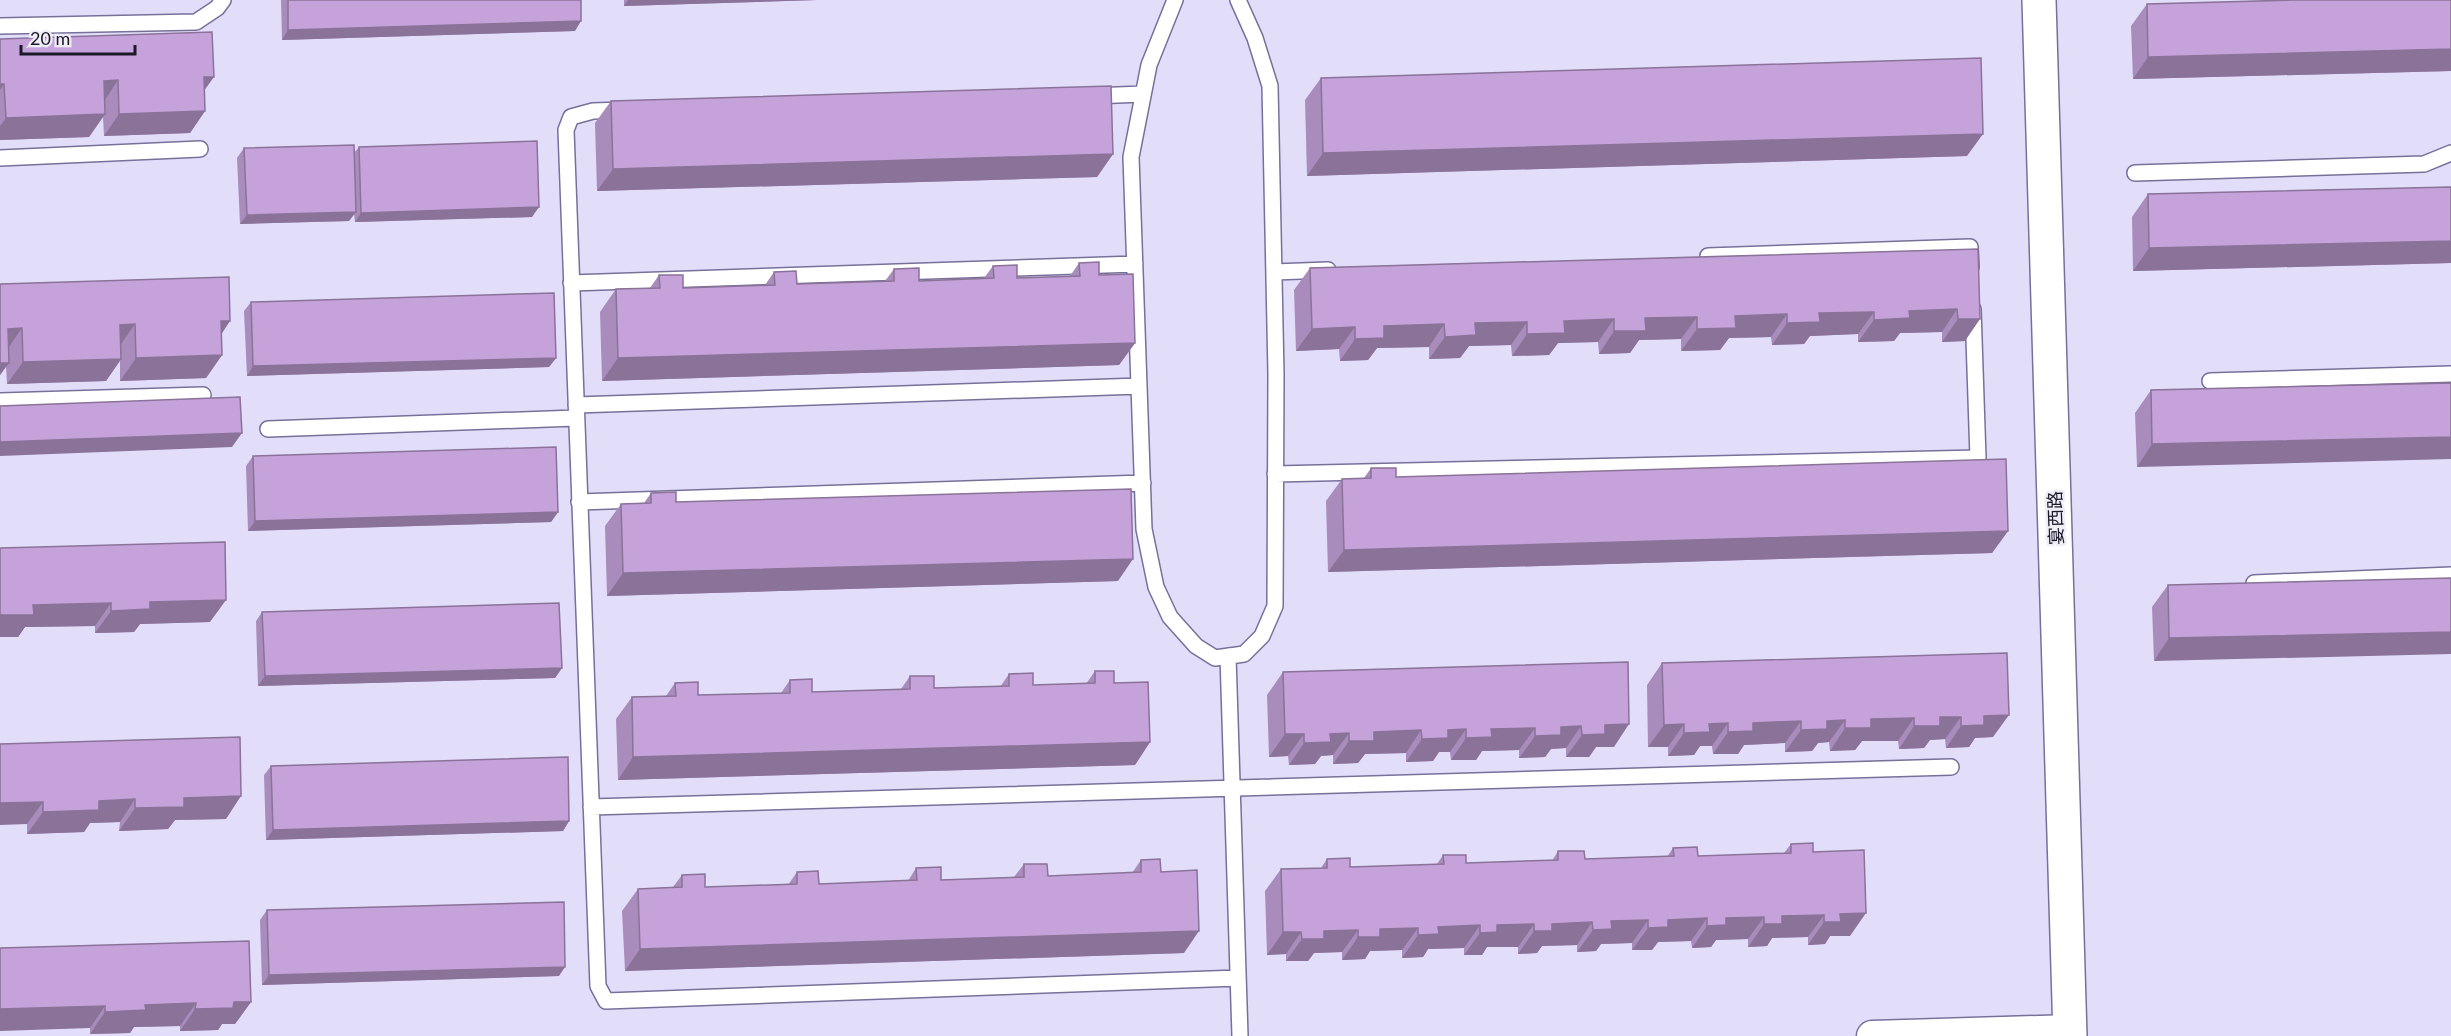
<svg xmlns="http://www.w3.org/2000/svg" width="2451" height="1036" font-family="Lato,'Noto Sans SC',sans-serif">
<style>
.lines{fill:none;stroke-linecap:round;stroke-linejoin:round}
.lane-casing{stroke:#777099;stroke-width:18}
.street-casing{stroke:#777099;stroke-width:33}
.secondary-casing{stroke:#777099;stroke-width:36}
.lane{stroke:#fff;stroke-width:15}
.street{stroke:#fff;stroke-width:30}
.secondary{stroke:#fff;stroke-width:33}
.wall{fill:#a98cbb}
.shaded-wall{fill:#8a7299}
.building{fill:#c5a3da;stroke:#8a7299;stroke-width:1.5}
.labels{text-anchor:middle;dominant-baseline:central;stroke-width:5;stroke-linejoin:round;paint-order:stroke}
.street-label{font-size:18px;fill:#1c1929;stroke:#efeef7}
</style>
<rect width="100%" height="100%" fill="#e2defa"/>
<g class="lines">
<g class="lane-casing">
<path id="lane" d="M1175 0 1149 65 1131 157 1144 529 1156 587 1170 617 1196 646 1215 658 1244 654 1262 636 1275 606 1276 374 1270 86 1255 38 1238 0
M0 26 196 22 217 8 223 0
M1092 96 1143 94
M624 110 593 111 571 117 566 130 598 986 606 1001 1238 978
M0 158 200 149
M2135 173 2424 164 2451 153
M1708 256 1970 247 1971 267
M1274 272 1328 270
M571 283 1135 264
M2210 381 2451 374
M0 401 203 395
M576 405 1139 386
M268 429 576 418
M1275 474 1978 458 1973 309
M579 502 1143 483
M2254 583 2451 575
M1228 656 1240 1036
M591 807 1951 767"/>
</g>
<g class="street-casing">
<path id="street" d="M1872 1036 2070 1030"/>
</g>
<g class="secondary-casing">
<path id="secondary" d="M2039 0 2070 1036"/>
</g>
<use href="#lane" class="lane"/>
<use href="#street" class="street"/>
<use href="#secondary" class="secondary"/>
</g>
<path class="wall" d="M281 0H581L575 31 282 40Z
M624 0H817L624 6Z
M2451 0V71L2133 79 2131 26 2147 4Z
M0 39 205 90V111L190 133 104 136 103 117 89 137 0 140Z
M1321 78 1967 156 1307 176 1305 100Z
M611 101 1113 154 1097 177 597 191 595 123Z
M359 147 532 217 355 222 354 214 349 221 240 224 237 158 244 148 354 153Z
M2451 187V263L2133 271 2132 217 2148 194Z
M1978 249 1965 341 1942 342V332L1900 333 1894 341 1858 342V334L1810 336 1804 344 1772 345 1771 337 1729 338 1720 350 1681 351V339L1639 340 1630 353 1599 354 1598 342 1558 343 1549 355 1512 356 1511 345 1469 346 1460 358 1429 359V347L1377 348 1368 360 1340 361 1339 349 1296 351 1294 290 1310 268Z
M1079 263 1099 275 1135 343 1119 365 602 381 600 312 616 289 650 288 659 275 683 288 765 285 774 272 797 284 885 281 894 269 919 281 984 278 993 266 1017 278 1070 276Z
M0 284 221 334 222 355 206 378 120 381V361L106 381 7 384 6 366 0 375Z
M251 302 556 358 549 367 247 376 244 311Z
M2451 383 2137 467 2135 413 2151 390Z
M253 456 558 512 551 522 248 531 246 466Z
M1371 468 1396 477 2008 531 1992 553 1328 572 1326 501 1342 479 1364 478Z
M651 493 676 502 1118 581 607 596 605 526 621 504 644 503Z
M0 548 210 622 140 624 134 632 95 633V626L25 627 18 637H0Z
M2451 578 2154 661 2152 607 2168 585Z
M262 612 562 668 555 678 258 686 256 621Z
M2007 653 1993 737 1975 738 1969 747 1946 748 1945 739 1930 740 1924 748 1899 749 1898 741H1862L1855 750 1830 751 1829 742 1818 743 1812 751 1785 752V743L1744 745 1738 754H1713L1712 746H1700L1694 755 1668 756V747H1648L1647 685 1662 663Z
M1628 662 1614 747H1596L1589 757H1566V748L1551 749 1545 757 1519 758V750L1482 751 1476 760H1451L1450 752H1439L1433 761 1406 762V753L1365 754 1358 763 1333 764V755L1321 756 1315 764 1289 765 1288 756 1269 757 1267 695 1283 672Z
M1095 671 1114 683 1150 742 1135 765 618 780 616 719 632 697 666 696 675 683 698 695 781 693 790 680 812 692 901 689 910 676 934 688 1000 687 1009 674 1033 685 1086 684Z
M0 744 226 819 175 820 168 829 119 831 120 822 90 823 84 832 27 834V824Z
M271 766 569 821 563 831 266 840 264 775Z
M1791 844 1813 852 1850 936H1830L1825 944 1808 945V937L1772 938 1767 946 1748 947V939L1716 940 1711 947 1692 948 1691 941 1658 942 1652 950H1632V943L1601 944 1596 951 1577 952V945L1542 946 1537 953 1518 954V947H1487L1482 955H1464V948L1428 949 1423 957 1402 958V950L1370 951 1365 959 1342 960V952L1314 953 1308 961H1286V954L1267 955 1265 891 1281 869 1321 868 1327 859 1350 867 1437 864 1443 855 1466 863 1552 861 1558 851 1585 859 1667 857 1673 848 1698 856 1784 853Z
M1141 860 1161 872 1184 953 625 971 622 911 638 889 673 887 682 875 705 887 788 885 797 872 819 884 908 881 916 868 941 880 1014 877 1024 864 1048 876 1132 873Z
M267 910 559 976 262 985 260 920Z
M0 948 251 1002 235 1024H222L218 1030 180 1031V1026L134 1027 130 1033 90 1034V1028Z"/>
<path class="shaded-wall" d="M628 0H817L624 6Z
M581 21 575 31 282 40 288 30Z
M2451 49V71L2133 79 2148 57Z
M204 77H214L198 99Z
M118 80 103 103 104 81Z
M0 84H4L0 90Z
M205 111 190 133 104 136 119 114Z
M105 114 89 137 0 140V126L6 118Z
M1983 134 1967 156 1307 176 1323 153Z
M1113 154 1097 177 597 191 613 169Z
M539 207 532 217 355 222 361 213Z
M356 212 349 221 240 224 247 215Z
M2451 241V263L2133 271 2149 248Z
M1957 309 1942 332 1900 333 1894 341 1858 342 1874 320 1909 311Z
M1874 312 1858 334 1810 336 1804 344 1772 345 1787 323 1819 313Z
M1787 314 1771 337 1729 338 1720 350 1681 351 1697 329 1735 316Z
M1697 317 1681 339 1639 340 1630 353 1599 354 1614 331 1645 318Z
M1614 319 1598 342 1558 343 1549 355 1512 356 1527 334 1564 321Z
M1958 319H1980L1965 341 1942 342Z
M221 321H230L215 344Z
M1527 322 1511 345 1469 346 1460 358 1429 359 1445 337 1475 323Z
M135 324 119 347 120 325Z
M1444 324 1429 347 1377 348 1368 360 1340 361 1355 339 1384 326Z
M1355 327 1339 349 1296 351 1312 329Z
M22 328 6 351 8 329Z
M1135 343 1119 365 602 381 618 358Z
M222 355 206 378 120 381 136 358Z
M556 358 549 367 247 376 253 366Z
M121 359 106 381 7 384 23 362Z
M0 363H9L0 375Z
M242 433 232 447 0 456V442Z
M2451 437V459L2137 467 2152 444Z
M558 512 551 522 248 531 255 521Z
M2008 531 1992 553 1328 572 1344 550Z
M1133 559 1118 581 607 596 623 573Z
M226 600 210 622 140 624 134 632 95 633 111 611 150 602Z
M111 603 95 626 25 627 18 637H0V615L33 605Z
M2451 632V654L2154 661 2169 638Z
M562 668 555 678 258 686 265 676Z
M2009 715 1993 737 1975 738 1969 747 1946 748 1961 726 1984 716Z
M1940 717H1961L1945 739 1930 740 1924 748 1899 749 1914 726Z
M1914 718 1898 741H1862L1855 750 1830 751 1845 728 1871 719Z
M1845 720 1829 742 1818 743 1812 751 1785 752 1801 730 1827 721Z
M1801 721 1785 743 1744 745 1738 754H1713L1728 732 1753 723Z
M1728 723 1712 746H1700L1694 755 1668 756 1684 733 1709 724Z
M1629 724 1614 747H1596L1589 757H1566L1582 735 1605 725Z
M1684 724 1668 747H1648L1664 725Z
M1581 726 1566 748 1551 749 1545 757 1519 758 1535 736 1561 727Z
M1535 728 1519 750 1482 751 1476 760H1451L1466 738 1491 729Z
M1466 729 1450 752H1439L1433 761 1406 762 1422 739 1448 730Z
M1421 730 1406 753 1365 754 1358 763 1333 764 1349 741 1374 732Z
M1349 733 1333 755 1321 756 1315 764 1289 765 1304 743 1330 734Z
M1285 734H1304L1288 756 1269 757Z
M1150 742 1135 765 618 780 633 757Z
M241 796 226 819 175 820 168 829 119 831 135 808 184 798Z
M135 799 120 822 90 823 84 832 27 834 43 812 99 801Z
M43 802 27 824 0 825V803Z
M569 821 563 831 266 840 273 830Z
M1866 913 1850 936H1830L1825 944 1808 945 1824 922 1840 914Z
M1824 915 1808 937 1772 938 1767 946 1748 947 1764 924 1782 916Z
M1764 917 1748 939 1716 940 1711 947 1692 948 1707 926 1726 918Z
M1707 918 1691 941 1658 942 1652 950H1632L1648 928 1668 920Z
M1648 920 1632 943 1601 944 1596 951 1577 952 1593 930 1611 921Z
M1592 922 1577 945 1542 946 1537 953 1518 954 1534 931 1552 924Z
M1534 924 1518 947H1487L1482 955H1464L1480 933 1497 925Z
M1480 925 1464 948 1428 949 1423 957 1402 958 1418 935 1438 927Z
M1418 928 1402 950 1370 951 1365 959 1342 960 1358 937 1380 929Z
M1358 930 1342 952 1314 953 1308 961H1286L1302 939 1324 931Z
M1199 931 1184 953 625 971 640 949Z
M1283 932H1301L1286 954 1267 955Z
M565 967 559 976 262 985 269 975Z
M234 1002H251L235 1024H222L218 1030 180 1031 195 1009Z
M196 1003 180 1026 134 1027 130 1033 90 1034 105 1012 145 1005Z
M105 1006 90 1028 0 1031V1009Z"/>
<path class="building" d="M288 0H581V21L288 30Z
M2293 0H2451V49L2148 57 2147 4Z
M212 32 214 77H204L205 111 119 114 118 80 104 81 105 114 6 118 4 84H0V39Z
M1981 58 1983 134 1323 153 1321 78Z
M1111 86 1113 154 613 169 611 101Z
M537 141 539 207 361 213 359 147Z
M354 145 356 212 247 215 244 148Z
M2451 187V241L2149 248 2148 194Z
M1978 249 1980 319H1958L1957 309 1909 311 1910 318 1874 320V312L1819 313 1820 322 1787 323V314L1735 316 1736 328 1697 329V317L1645 318 1646 331H1614V319L1564 321 1565 333 1527 334V322L1475 323 1476 335 1445 337 1444 324 1384 326V338L1355 339V327L1312 329 1310 268Z
M1099 262V275L1133 274 1135 343 618 358 616 289 660 288 659 275H683V288L775 285 774 272 796 271 797 284 894 281V269L919 268V281L994 278 993 266 1017 265V278L1080 276 1079 263Z
M229 277 230 321H221L222 355 136 358 135 324 120 325 121 359 23 362 22 328 8 329 9 363H0V284Z
M554 293 556 358 253 366 251 302Z
M2451 383V437L2152 444 2151 390Z
M240 397 242 433 0 442V406Z
M556 447 558 512 255 521 253 456Z
M2006 459 2008 531 1344 550 1342 479 1371 478V468H1396V477Z
M1131 489 1133 559 623 573 621 504 651 503V493L676 492V502Z
M225 542 226 600 150 602V609L111 611V603L33 605 34 615H0V548Z
M2451 578V632L2169 638 2168 585Z
M559 603 562 668 265 676 262 612Z
M2007 653 2009 715 1984 716V725L1961 726V717H1940V726H1914V718L1871 719V728H1845V720L1827 721V729L1801 730V721L1753 723V731L1728 732V723L1709 724 1710 732 1684 733V724L1664 725 1662 663Z
M1628 662 1629 724 1605 725V734L1582 735 1581 726 1561 727V735L1535 736V728L1491 729 1492 737 1466 738V729L1448 730V738L1422 739 1421 730 1374 732V741H1349V733L1330 734 1331 742 1304 743V734H1285L1283 672Z
M1095 671H1114V683L1148 682 1150 742 633 757 632 697 676 696 675 683 698 682V695L790 693V680L812 679V692L910 689V676H934V688L1009 686V674L1033 673V685L1095 683Z
M240 737 241 796 184 798V807L135 808V799L99 801V810L43 812V802L0 803V744Z
M568 757 569 821 273 830 271 766Z
M1813 843V852L1864 850 1866 913 1840 914 1841 922H1824V915L1782 916V924H1764V917L1726 918V925L1707 926V918L1668 920V927L1648 928V920L1611 921 1612 929 1593 930 1592 922 1552 924V931H1534V924L1497 925V932L1480 933V925L1438 927 1439 934 1418 935V928L1380 929V937H1358V930L1324 931V939H1302L1301 932H1283L1281 869 1327 868V859L1350 858V867L1444 864 1443 855H1466V863L1558 860V851H1584L1585 859 1674 856 1673 848 1697 847 1698 856 1791 853V844Z
M1160 859 1161 872 1197 870 1199 931 640 949 638 889 682 887V875L705 874V887L797 884V872L818 871 819 884 917 880 916 868 941 867V880L1024 877V864H1047L1048 876 1141 872V860Z
M564 902 565 967 269 975 267 910Z
M249 941 251 1002H234L233 1008 195 1009 196 1003 145 1005 146 1010 105 1012V1006L0 1009V948Z"/>
<g class="labels">
<g class="street-label">
<text transform="translate(2055 518) rotate(-92)">宴西路</text>
</g>
</g>
<path d="M21 45v9h114v-9" fill="none" stroke="#1c1929" stroke-width="3"/>
<text x="30" y="45" font-size="18" fill="#1c1929" stroke="#efeef7" stroke-width="4.5" paint-order="stroke">20 m</text>
</svg>
